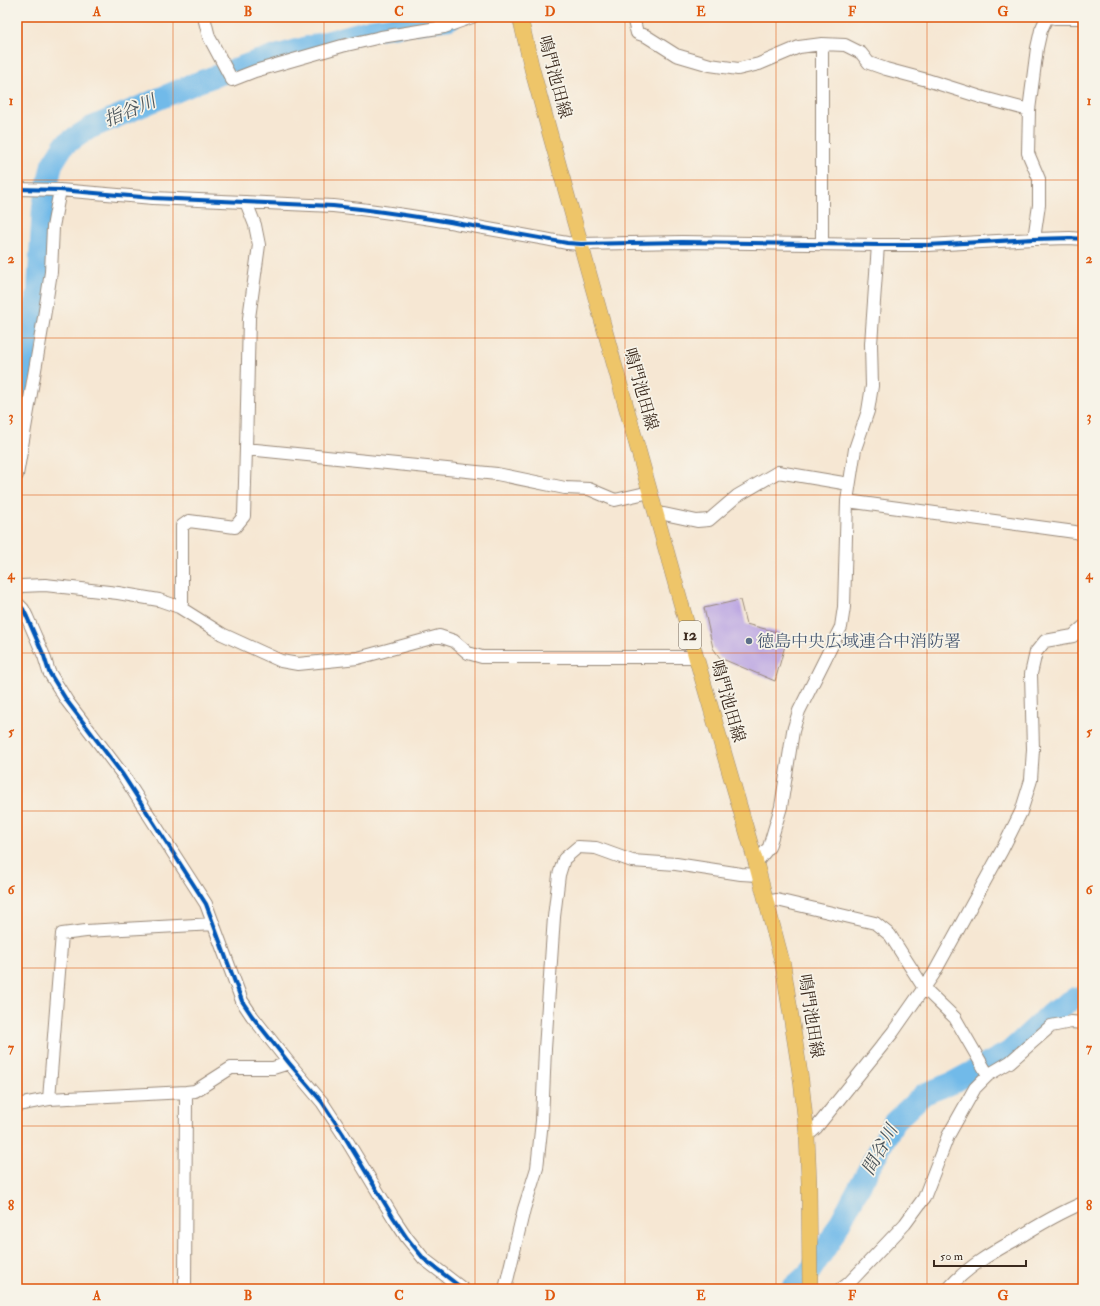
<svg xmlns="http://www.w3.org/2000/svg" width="1100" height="1306" font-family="'IM FELL Double Pica','Noto Serif JP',serif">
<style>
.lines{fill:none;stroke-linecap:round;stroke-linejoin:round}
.river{stroke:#71bae9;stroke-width:22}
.building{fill:#b59ee1}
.minor-casing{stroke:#988878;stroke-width:14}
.major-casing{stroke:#988878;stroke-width:16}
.minor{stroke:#fff;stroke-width:12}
.major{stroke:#eec569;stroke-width:15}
.cycleway-casing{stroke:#f7f3e8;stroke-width:6}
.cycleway{stroke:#0057b8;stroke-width:4}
.grid{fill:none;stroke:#df570d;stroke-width:1;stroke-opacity:0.55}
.service-dot{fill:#5c6f8a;stroke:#f7f3e8;stroke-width:1.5}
.labels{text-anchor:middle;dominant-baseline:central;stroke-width:3.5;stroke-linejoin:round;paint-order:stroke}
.shield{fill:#f7f3e8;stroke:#73665b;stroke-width:1}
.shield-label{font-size:16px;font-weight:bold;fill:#3b2a1e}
.street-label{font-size:17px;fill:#3b2a1e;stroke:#f7f3e8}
.service-label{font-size:17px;fill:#4e5e75;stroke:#f7f3e8;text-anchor:start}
.water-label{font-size:18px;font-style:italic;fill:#4b555b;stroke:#f7f3e8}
.neatline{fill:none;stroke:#df570d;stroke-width:1.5}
.grid-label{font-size:13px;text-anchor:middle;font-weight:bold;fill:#df570d}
</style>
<rect width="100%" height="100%" fill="#f7f3e8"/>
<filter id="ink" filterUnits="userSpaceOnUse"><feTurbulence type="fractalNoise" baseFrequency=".025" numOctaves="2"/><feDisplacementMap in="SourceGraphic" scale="8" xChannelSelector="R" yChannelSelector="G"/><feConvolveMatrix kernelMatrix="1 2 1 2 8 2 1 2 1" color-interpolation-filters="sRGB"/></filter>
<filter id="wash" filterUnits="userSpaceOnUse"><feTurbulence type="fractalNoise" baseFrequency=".012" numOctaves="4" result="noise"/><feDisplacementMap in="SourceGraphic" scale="16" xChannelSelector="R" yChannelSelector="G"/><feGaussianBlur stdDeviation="0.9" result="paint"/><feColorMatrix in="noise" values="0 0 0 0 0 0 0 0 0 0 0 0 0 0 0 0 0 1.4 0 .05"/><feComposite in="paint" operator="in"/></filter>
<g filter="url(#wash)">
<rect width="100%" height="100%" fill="#f6e7d3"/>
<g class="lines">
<path class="river" d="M17 400 38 291 43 206 52 164 64 145 90 128 196 83 257 61 369 30 449 19 452 17
M791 1289 809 1273 829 1243 894 1122 924 1094 952 1083 1009 1052 1051 1013 1075 998 1083 996"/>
</g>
<g id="blocks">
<path class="building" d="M740 600 746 624 788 635 775 681 720 658 713 648 704 608Z"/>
</g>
</g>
<g filter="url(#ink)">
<use href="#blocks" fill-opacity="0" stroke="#988878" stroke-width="1"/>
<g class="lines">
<g class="minor-casing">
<path id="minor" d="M204 17 209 37 232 80 255 71 342 46 381 37 444 27 472 17
M633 17 637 33 646 36 676 55 710 65 738 69 759 64 799 47 822 44 845 45 861 53 869 63 886 69 927 80 984 98 1029 110
M1050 17 1055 18H1083
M822 44V244
M17 189 60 190 153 198 333 206C412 214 489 229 567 243L581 244 682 242 878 245H928L1034 239 1070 238 1083 239
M1034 239 1039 205V179L1028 153 1029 110 1037 48 1041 30 1047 17
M246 449 497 474 565 488 589 489 615 500 650 492
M17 475 44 317 51 272 53 227 60 190
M847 501 1075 532 1083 535
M656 514H664L697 521 709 520 737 496 778 472 849 484
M17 589 21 586 45 585 118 593 159 600 179 607 222 634 281 661 298 664 358 658 439 636 454 641 468 653 482 657H696
M17 603 23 609 27 617 44 656 49 672 67 701 123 775 206 904 242 1001 252 1016 289 1063 322 1102 343 1134 393 1217 407 1238 424 1259 463 1289
M179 607 182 603V526L189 521 235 527 244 516 246 449 249 318 259 245 255 225 246 202
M756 863 769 847 781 807 793 731 799 711 841 627 844 607 847 501 855 449 868 411 872 386 871 344 878 245
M766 902 777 900 875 923 890 935 924 988 955 1018 988 1075
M49 1099 62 934 86 931 214 924
M17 1105 49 1099 186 1092 195 1091 231 1068H273L289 1063
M807 1136 816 1128 893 1032 933 975 1002 850 1021 812 1031 780 1033 749 1031 674 1036 652 1045 641 1073 636 1083 627
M185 1289 186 1092
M505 1289 524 1209 537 1168 542 1121 545 1049 554 917 559 875 564 859 578 847 596 848 632 861 676 864 741 874 758 875
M841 1289 849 1283 905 1224 924 1198 948 1136 975 1088 988 1075 1010 1062 1051 1026 1071 1022 1083 1023
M948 1289C966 1268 991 1253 1015 1240 1037 1226 1059 1213 1083 1203"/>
</g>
<g class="major-casing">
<path id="major" d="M520 17 532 69 550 134 696 657 756 863 783 965 801 1080 807 1136 809 1183 810 1289"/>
</g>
<use href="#minor" class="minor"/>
<use href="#major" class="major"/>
<g class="cycleway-casing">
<path id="cycleway" d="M17 189 60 190 153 198 333 206C412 214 489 229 567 243L581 244 682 242 878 245H928L1034 239 1070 238 1083 239
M17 603 23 609 27 617 44 656 49 672 67 701 123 775 206 904 242 1001 252 1016 289 1063 322 1102 343 1134 393 1217 407 1238 424 1259 463 1289"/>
</g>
<use href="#cycleway" class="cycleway"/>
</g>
</g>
<path class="grid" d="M173 17V1289M324 17V1289M475 17V1289M625 17V1289M776 17V1289M927 17V1289M17 180H1083M17 338H1083M17 495H1083M17 653H1083M17 811H1083M17 968H1083M17 1126H1083"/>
<circle class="service-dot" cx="749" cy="641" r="4"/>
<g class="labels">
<rect class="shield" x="679" y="621" width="22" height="28" rx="3"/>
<g class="shield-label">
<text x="690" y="635">12</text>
</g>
<g class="street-label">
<text transform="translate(555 77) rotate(75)">鳴門池田線</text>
<text transform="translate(641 389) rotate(74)">鳴門池田線</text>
<text transform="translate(728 701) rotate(74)">鳴門池田線</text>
<text transform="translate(811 1016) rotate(81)">鳴門池田線</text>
</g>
<g class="service-label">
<text x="757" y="641">徳島中央広域連合中消防署</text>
</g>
<g class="water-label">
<text transform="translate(130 111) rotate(-23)">指谷川</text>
<text transform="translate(880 1150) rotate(-61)">間谷川</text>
</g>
</g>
<rect width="1100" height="1306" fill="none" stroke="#f7f3e8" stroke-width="44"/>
<path d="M934 1260v6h92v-6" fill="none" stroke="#3b2a1e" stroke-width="2"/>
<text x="940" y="1260" font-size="12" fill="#3b2a1e" stroke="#f7f3e8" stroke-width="3" paint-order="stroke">50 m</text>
<rect x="22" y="22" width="1056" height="1262" class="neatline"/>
<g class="grid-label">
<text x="97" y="16">A</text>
<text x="248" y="16">B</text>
<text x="399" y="16">C</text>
<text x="550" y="16">D</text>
<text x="701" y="16">E</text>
<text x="852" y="16">F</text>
<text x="1003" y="16">G</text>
<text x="11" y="105">1</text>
<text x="1089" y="105">1</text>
<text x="11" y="263">2</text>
<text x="1089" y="263">2</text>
<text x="11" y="421">3</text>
<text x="1089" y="421">3</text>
<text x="11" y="579">4</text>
<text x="1089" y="579">4</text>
<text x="11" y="736">5</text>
<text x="1089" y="736">5</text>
<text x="11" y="894">6</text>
<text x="1089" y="894">6</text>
<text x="11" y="1052">7</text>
<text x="1089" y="1052">7</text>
<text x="11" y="1210">8</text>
<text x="1089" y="1210">8</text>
<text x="97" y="1300">A</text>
<text x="248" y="1300">B</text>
<text x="399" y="1300">C</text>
<text x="550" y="1300">D</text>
<text x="701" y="1300">E</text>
<text x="852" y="1300">F</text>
<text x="1003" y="1300">G</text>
</g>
</svg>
